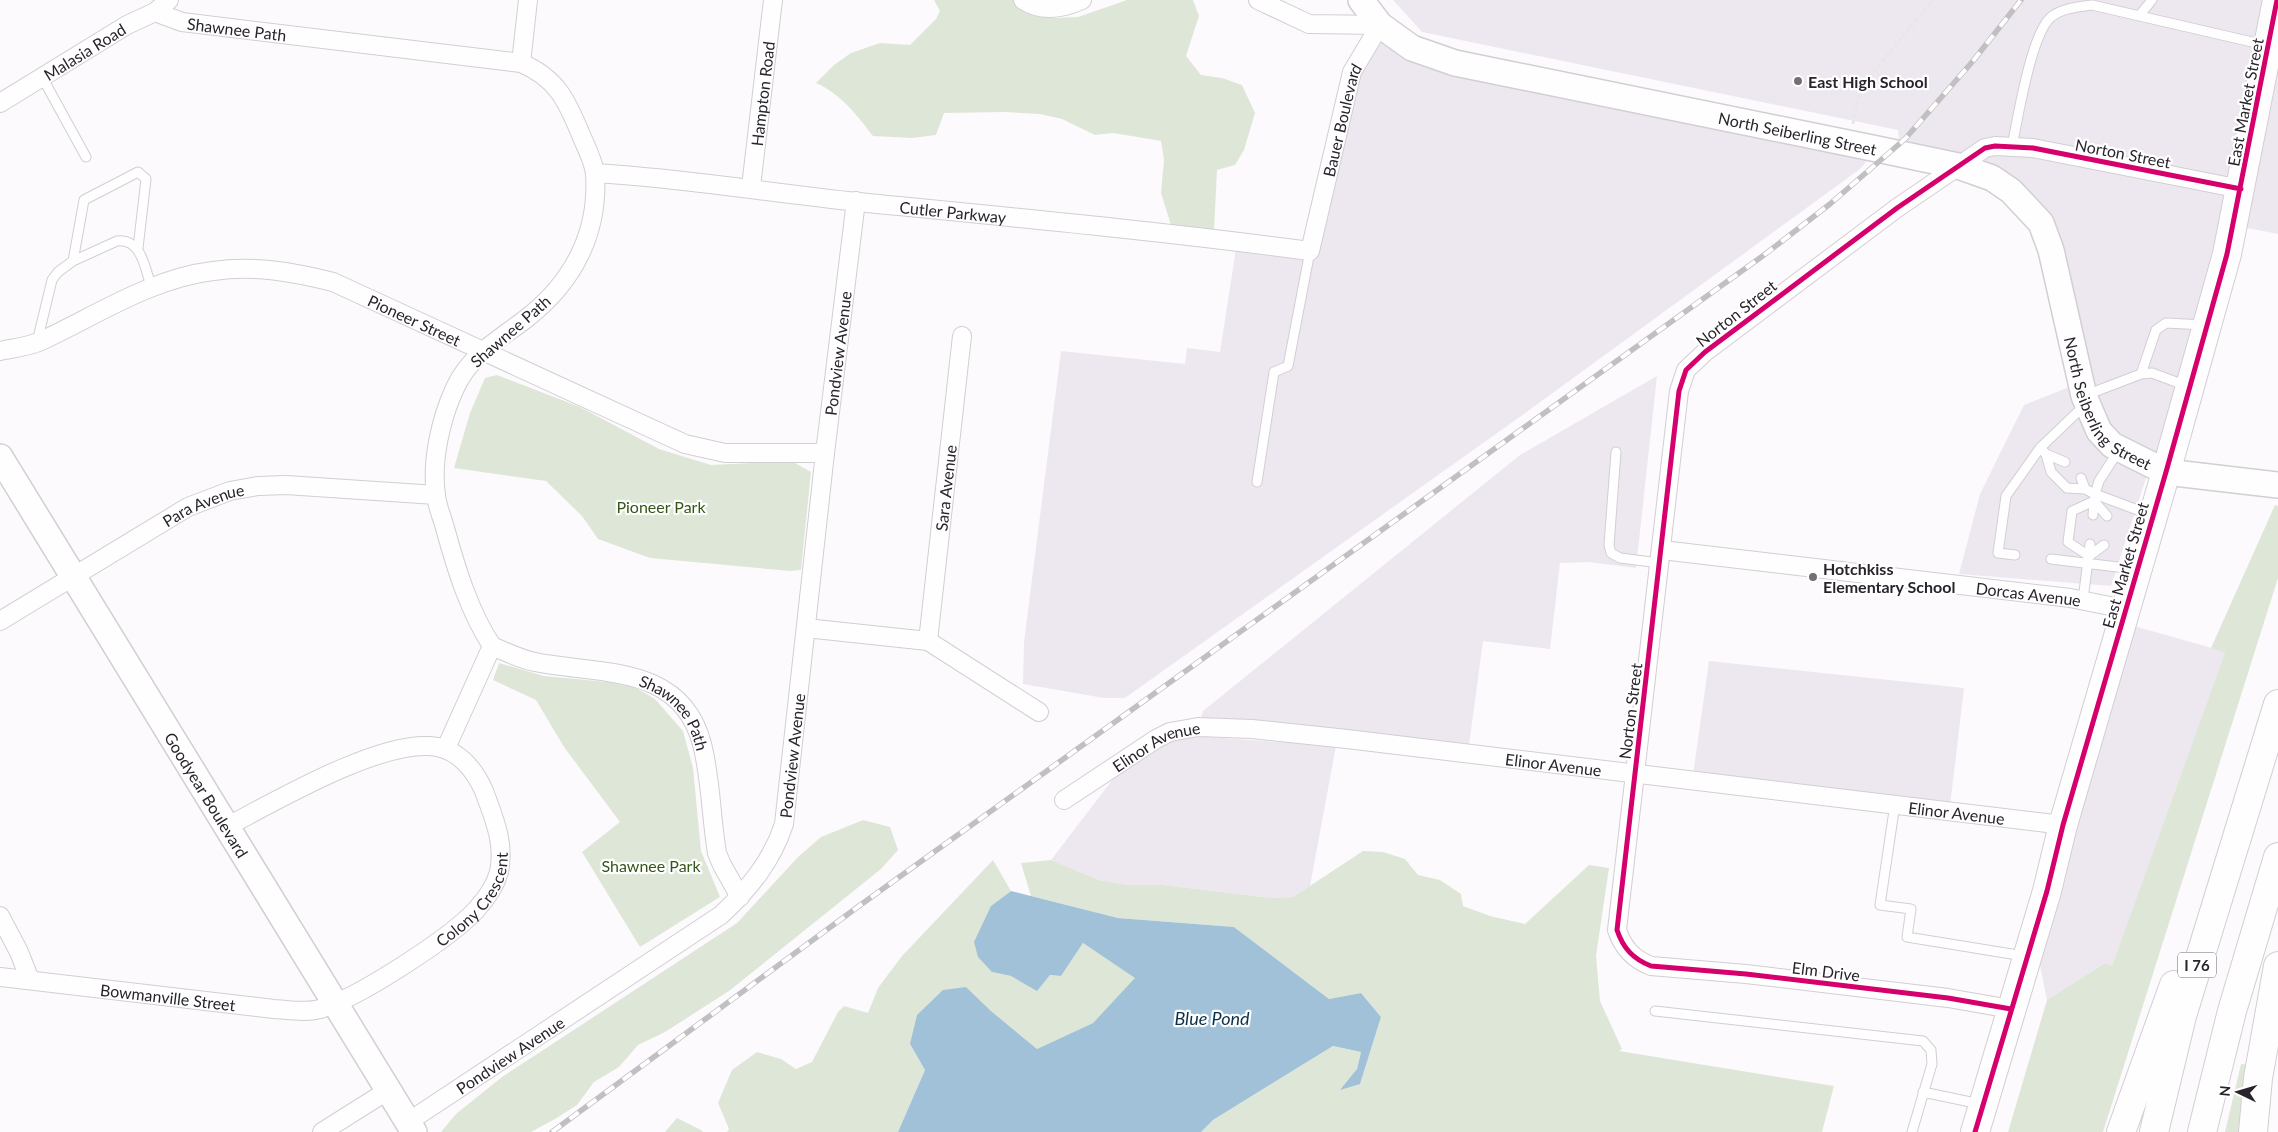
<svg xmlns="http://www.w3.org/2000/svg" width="2278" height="1132" font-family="Lato,sans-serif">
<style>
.built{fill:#ede8f0}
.green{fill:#dee7d7}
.water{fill:#a1c1d9}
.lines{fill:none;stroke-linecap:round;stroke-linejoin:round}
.lane-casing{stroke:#d2ced3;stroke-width:11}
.street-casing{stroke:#d2ced3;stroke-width:20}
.secondary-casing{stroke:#d2ced3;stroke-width:28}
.primary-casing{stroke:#d2ced3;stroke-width:30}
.highway-casing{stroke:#d2ced3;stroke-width:30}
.path{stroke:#e8e6e8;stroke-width:3;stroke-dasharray:4 2.5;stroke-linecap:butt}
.lane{stroke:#fffeff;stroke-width:9}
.street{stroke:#fffeff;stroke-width:18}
.secondary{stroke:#fffeff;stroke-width:25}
.primary{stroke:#fffeff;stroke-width:28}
.highway{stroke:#fffeff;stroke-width:28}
.rail-casing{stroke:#c0bfc1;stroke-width:5.5}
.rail{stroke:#fff;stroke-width:4;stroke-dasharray:11;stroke-linecap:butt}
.cycleway-casing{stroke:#fff;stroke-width:8}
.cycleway{stroke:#d6006c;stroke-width:5}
.poi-dot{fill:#736f75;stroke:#fff;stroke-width:2}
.labels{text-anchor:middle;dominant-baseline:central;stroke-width:4.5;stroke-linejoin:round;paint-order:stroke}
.shield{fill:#fff;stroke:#69666b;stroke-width:1}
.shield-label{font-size:15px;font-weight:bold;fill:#29242c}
.street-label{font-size:16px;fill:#29242c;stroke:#fff}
.poi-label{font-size:16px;font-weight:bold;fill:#29242c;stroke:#fff;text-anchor:start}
.park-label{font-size:16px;fill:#345616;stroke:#fff}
.water-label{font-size:18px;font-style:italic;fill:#0a3149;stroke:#fff}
</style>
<rect width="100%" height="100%" fill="#fcfafd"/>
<path class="built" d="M1393 0H2271L2235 183 2029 143 1956 162 1900 149 1898 130 1422 32Z
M2278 16V234L2237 226Z
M1380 25 1412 48 1877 149 1860 169 1528 411 1125 698H1104L1023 684 1024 642 1061 351 1185 364 1187 348 1220 352 1237 242 1309 251 1352 72Z
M2013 150 2235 192 2162 465 2133 452 2092 409 2051 240 1968 165 1986 153Z
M1657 376 1636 568 1588 562 1560 563 1550 649 1483 641 1468 753 1198 727 1203 711 1520 455Z
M2072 386 2149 469 2111 586 1959 574 1980 494 2024 405Z
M2127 624 2226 652 2112 967 2105 963 2047 1000 2036 946Z
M1709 661 1964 688 1950 806 1693 775Z
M1179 735 1336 746 1310 886 1293 897 1273 898 1163 885H1129L1099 880 1051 860 1116 775Z"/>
<path class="green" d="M934 0H1015L1031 11 1054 18 1078 17 1127 0H1193L1199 16 1186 56 1201 75 1222 78 1242 85 1255 113 1244 150 1235 165 1217 170 1214 231 1171 225 1161 193 1164 160 1161 141 1113 133 1095 135 1062 119 1040 114 1004 112 944 113 936 135 912 138 873 136C856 114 842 95 816 83L834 65 851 53 880 43 910 45 936 19 940 11Z
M497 375 580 407 659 449 711 465 775 462 795 463 811 472 801 570 790 571 650 558 598 539 582 516 546 481 454 468 470 413 485 378Z
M2275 505 2278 506V578L2103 1132H2008L2047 1000 2105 963 2112 966 2225 653 2211 648Z
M499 663 544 676 629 684 655 699 683 731 693 768 701 851 720 897 640 947 582 852 620 822 564 747 536 700 493 680Z
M863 820 890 827 898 850 881 869 729 991 665 1032 638 1045 619 1067 594 1082 577 1105 555 1119 531 1132H441L456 1114 502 1077 737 923 798 857 821 837Z
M1363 851 1383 852 1405 859 1418 875 1440 880 1461 894 1463 906 1490 916 1525 924 1589 865 1609 868 1596 956 1600 1001 1622 1049 1619 1051 1834 1086 1822 1132H1201L1213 1120 1333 1046 1361 1052 1357 1069 1360 1084 1381 1017 1361 993 1329 999 1234 927 1118 918 1031 896 1021 863 1051 860 1099 880 1129 885H1163L1273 898 1293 897Z
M993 860 1011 891 991 906 992 972 1011 976 1037 990 1050 975 1061 976 1083 943 1136 978 1093 1023 1037 1049 991 1011 966 987 910 1044 925 1070 898 1132H727L729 1129 718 1103 732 1070 757 1052 781 1059 796 1069 812 1062 838 1012 844 1006 868 1013 878 988 902 956Z
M2241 1064 2248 1065 2240 1132H2225Z
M677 1118 701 1130 703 1132H665Z"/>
<path class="water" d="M1011 891 1118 918 1234 927 1329 999 1361 993 1381 1017 1360 1084 1340 1090 1357 1069 1361 1052 1333 1046 1213 1120 1201 1132H898L925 1070 910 1044 917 1015 943 990 966 987 991 1011 1037 1049 1093 1023 1135 978 1083 943 1061 976 1050 975 1037 991 1011 976 992 972 978 957 974 942 991 906Z"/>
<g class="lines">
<g class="lane-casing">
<path id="lane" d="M2139 16 2152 0
M42 77 86 157
M2012 146C2018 118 2031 34 2051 17 2062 8 2078 7 2092 5L2265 45
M73 261 84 200 138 172 146 179 138 248
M37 342 52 280 58 272 73 261 117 241C142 238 145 269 152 289
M2141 374 2156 330 2166 323 2205 325
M2086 395 2141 374 2152 373 2187 386
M2040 448 2046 454 2051 472 2067 488 2085 489 2095 494 2099 481 2119 450
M1616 452 1609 545 1611 553 1620 558 1660 563
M2046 454 2065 462
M2081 478 2085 489
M1257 482 1274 372 1288 366 1310 251
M2093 515 2095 494 2151 515
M2104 545 2089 556 2068 542 2072 511 2094 501 2107 516
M2015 555 1998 553 2006 496 2040 448 2086 404
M2051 559 2134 569
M2083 600 2090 544
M1895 804 1880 905 1911 909 1907 937 2024 956
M1655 1011 1923 1041 1931 1050 1932 1064 1912 1132
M1923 1092 1980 1104"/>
</g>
<g class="street-casing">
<g id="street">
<path d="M1023 0C1041 12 1062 9 1082 0"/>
<path d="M1258 0 1309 24 1380 25"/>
<path id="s1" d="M155 12 182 22 521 63C557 78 567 101 581 135 586 147 594 162 595 174 599 233 573 282 527 318 500 339 470 355 455 388 441 418 431 461 436 495 437 506 442 517 445 528 456 568 469 611 492 646 506 652 520 659 535 662 598 675 681 663 702 744 711 779 711 817 717 853L722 865 740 897"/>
<path d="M521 63 528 0"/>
<path id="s2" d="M0 103 127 25 155 12 169 0"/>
<path id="s3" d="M595 173C683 178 770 193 858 202 1009 217 1160 231 1310 251L1352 72 1380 25"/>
<path id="s4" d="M751 187 773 0"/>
<path id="s5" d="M0 351C13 348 28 347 41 341 95 316 152 278 213 271 255 265 293 272 333 282L685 444 725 453H825"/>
<path id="s6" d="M1662 550 2070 598 2125 609"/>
<path id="s7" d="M0 621 188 507 230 491 258 486 286 485 436 495"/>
<path d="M806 628 928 641 1039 712"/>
<path id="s8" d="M928 641 962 336"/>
<path d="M446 748 492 646"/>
<path id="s9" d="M1064 800 1156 739 1170 732 1198 727 1252 729 1347 739 2063 825"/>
<path d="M0 916 19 952 30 980"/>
<path id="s10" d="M0 977 274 1009C290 1010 305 1013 320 1009 356 999 449 939 476 910 486 899 495 887 499 872 505 843 494 818 484 791 474 768 456 747 429 746 375 743 276 801 226 827"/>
<path d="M2011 1009 1948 998 1746 974 1651 966C1633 959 1623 948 1617 930L1679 391 1686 370 1705 352 1897 208 1985 148 1995 146 2033 148 2241 189"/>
<path id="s11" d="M408 1122 721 915C749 889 772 861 784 824L825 453 856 201"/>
<path d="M322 1132 387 1091"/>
</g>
</g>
<g class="secondary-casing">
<g id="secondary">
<path id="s12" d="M1361 0 1380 25 1412 48 1455 63 1877 149 1958 166 1992 178 2011 191 2041 223 2051 250 2084 396 2099 431 2112 445 2166 472 2278 485"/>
<path id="s13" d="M0 457 414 1132"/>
</g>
</g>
<g class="primary-casing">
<path id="primary" d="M1975 1132 2047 891 2063 825 2166 472 2227 254 2277 0"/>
</g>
<g class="highway-casing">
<path id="highway" d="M2121 1132 2174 985
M2154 1132 2182 1016 2278 704
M2202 1132 2232 1011 2278 857
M2253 1132 2258 1078 2278 966"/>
</g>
<path class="path" d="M1853 124 1862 82 1869 77 1933 0"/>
<use href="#lane" class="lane"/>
<use href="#street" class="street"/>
<use href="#secondary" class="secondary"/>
<use href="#primary" class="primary"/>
<use href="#highway" class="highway"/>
<g class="rail-casing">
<path id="rail" d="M552 1132 859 906 1764 255 1830 204 1905 139 1973 61 2021 0"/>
</g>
<use href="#rail" class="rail"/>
<g class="cycleway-casing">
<path id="cycleway" d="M2011 1009 1948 998 1746 974 1651 966C1633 959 1623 948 1617 930L1679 391 1686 370 1705 352 1897 208 1985 148 1995 146 2033 148 2241 189
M1975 1132 2047 891 2063 825 2166 472 2227 254 2277 0"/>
</g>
<use href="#cycleway" class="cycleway"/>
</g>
<g class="poi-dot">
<circle cx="1798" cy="81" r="5"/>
<circle cx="1813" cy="577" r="5"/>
</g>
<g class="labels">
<rect class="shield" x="2178" y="952.5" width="38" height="25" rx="4"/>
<g class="shield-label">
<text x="2197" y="965">I 76</text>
</g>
<g class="street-label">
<text stroke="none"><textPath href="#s1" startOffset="84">Shawnee Path</textPath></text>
<text stroke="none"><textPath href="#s2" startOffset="99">Malasia Road</textPath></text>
<text stroke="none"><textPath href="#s4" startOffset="94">Hampton Road</textPath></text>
<text transform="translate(2245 102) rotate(-79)">East Market Street</text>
<text stroke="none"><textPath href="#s3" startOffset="854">Bauer Boulevard</textPath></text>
<text stroke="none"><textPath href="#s12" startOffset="466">North Seiberling Street</textPath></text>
<text transform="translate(2123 153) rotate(11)">Norton Street</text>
<text stroke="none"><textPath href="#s3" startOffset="360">Cutler Parkway</textPath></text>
<text transform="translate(1736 313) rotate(-38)">Norton Street</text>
<text stroke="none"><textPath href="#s5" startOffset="440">Pioneer Street</textPath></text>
<text transform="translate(510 331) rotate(-41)">Shawnee Path</text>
<text stroke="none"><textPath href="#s11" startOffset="961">Pondview Avenue</textPath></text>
<text stroke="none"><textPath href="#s12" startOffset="931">North Seiberling Street</textPath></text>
<text stroke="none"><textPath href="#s8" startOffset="154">Sara Avenue</textPath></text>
<text stroke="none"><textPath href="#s7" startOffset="235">Para Avenue</textPath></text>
<text transform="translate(2125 565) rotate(-74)">East Market Street</text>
<text stroke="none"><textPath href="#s6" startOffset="369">Dorcas Avenue</textPath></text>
<text transform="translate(1630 711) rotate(-83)">Norton Street</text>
<text stroke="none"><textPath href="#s1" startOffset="1251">Shawnee Path</textPath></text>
<text stroke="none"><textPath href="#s9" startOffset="108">Elinor Avenue</textPath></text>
<text stroke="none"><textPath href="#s11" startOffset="556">Pondview Avenue</textPath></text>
<text stroke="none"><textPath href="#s9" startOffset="512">Elinor Avenue</textPath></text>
<text stroke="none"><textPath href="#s13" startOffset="396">Goodyear Boulevard</textPath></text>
<text stroke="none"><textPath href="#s9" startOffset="918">Elinor Avenue</textPath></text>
<text stroke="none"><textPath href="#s10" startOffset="515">Colony Crescent</textPath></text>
<text transform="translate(1826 971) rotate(7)">Elm Drive</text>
<text stroke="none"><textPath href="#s10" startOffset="169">Bowmanville Street</textPath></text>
<text stroke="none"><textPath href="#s11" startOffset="122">Pondview Avenue</textPath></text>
</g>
<g class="poi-label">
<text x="1808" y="81">East High School</text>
<text x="1823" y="568">Hotchkiss<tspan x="1823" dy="18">Elementary School</tspan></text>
</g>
<g class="park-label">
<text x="661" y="506">Pioneer Park</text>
<text x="651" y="865">Shawnee Park</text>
</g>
<g class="water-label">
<text x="1212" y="1018">Blue Pond</text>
</g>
</g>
<g transform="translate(2238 1092) rotate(275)" stroke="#ffffff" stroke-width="4" paint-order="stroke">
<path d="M0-4L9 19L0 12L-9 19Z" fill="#29242c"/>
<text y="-8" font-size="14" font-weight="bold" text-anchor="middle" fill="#29242c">N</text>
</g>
</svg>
